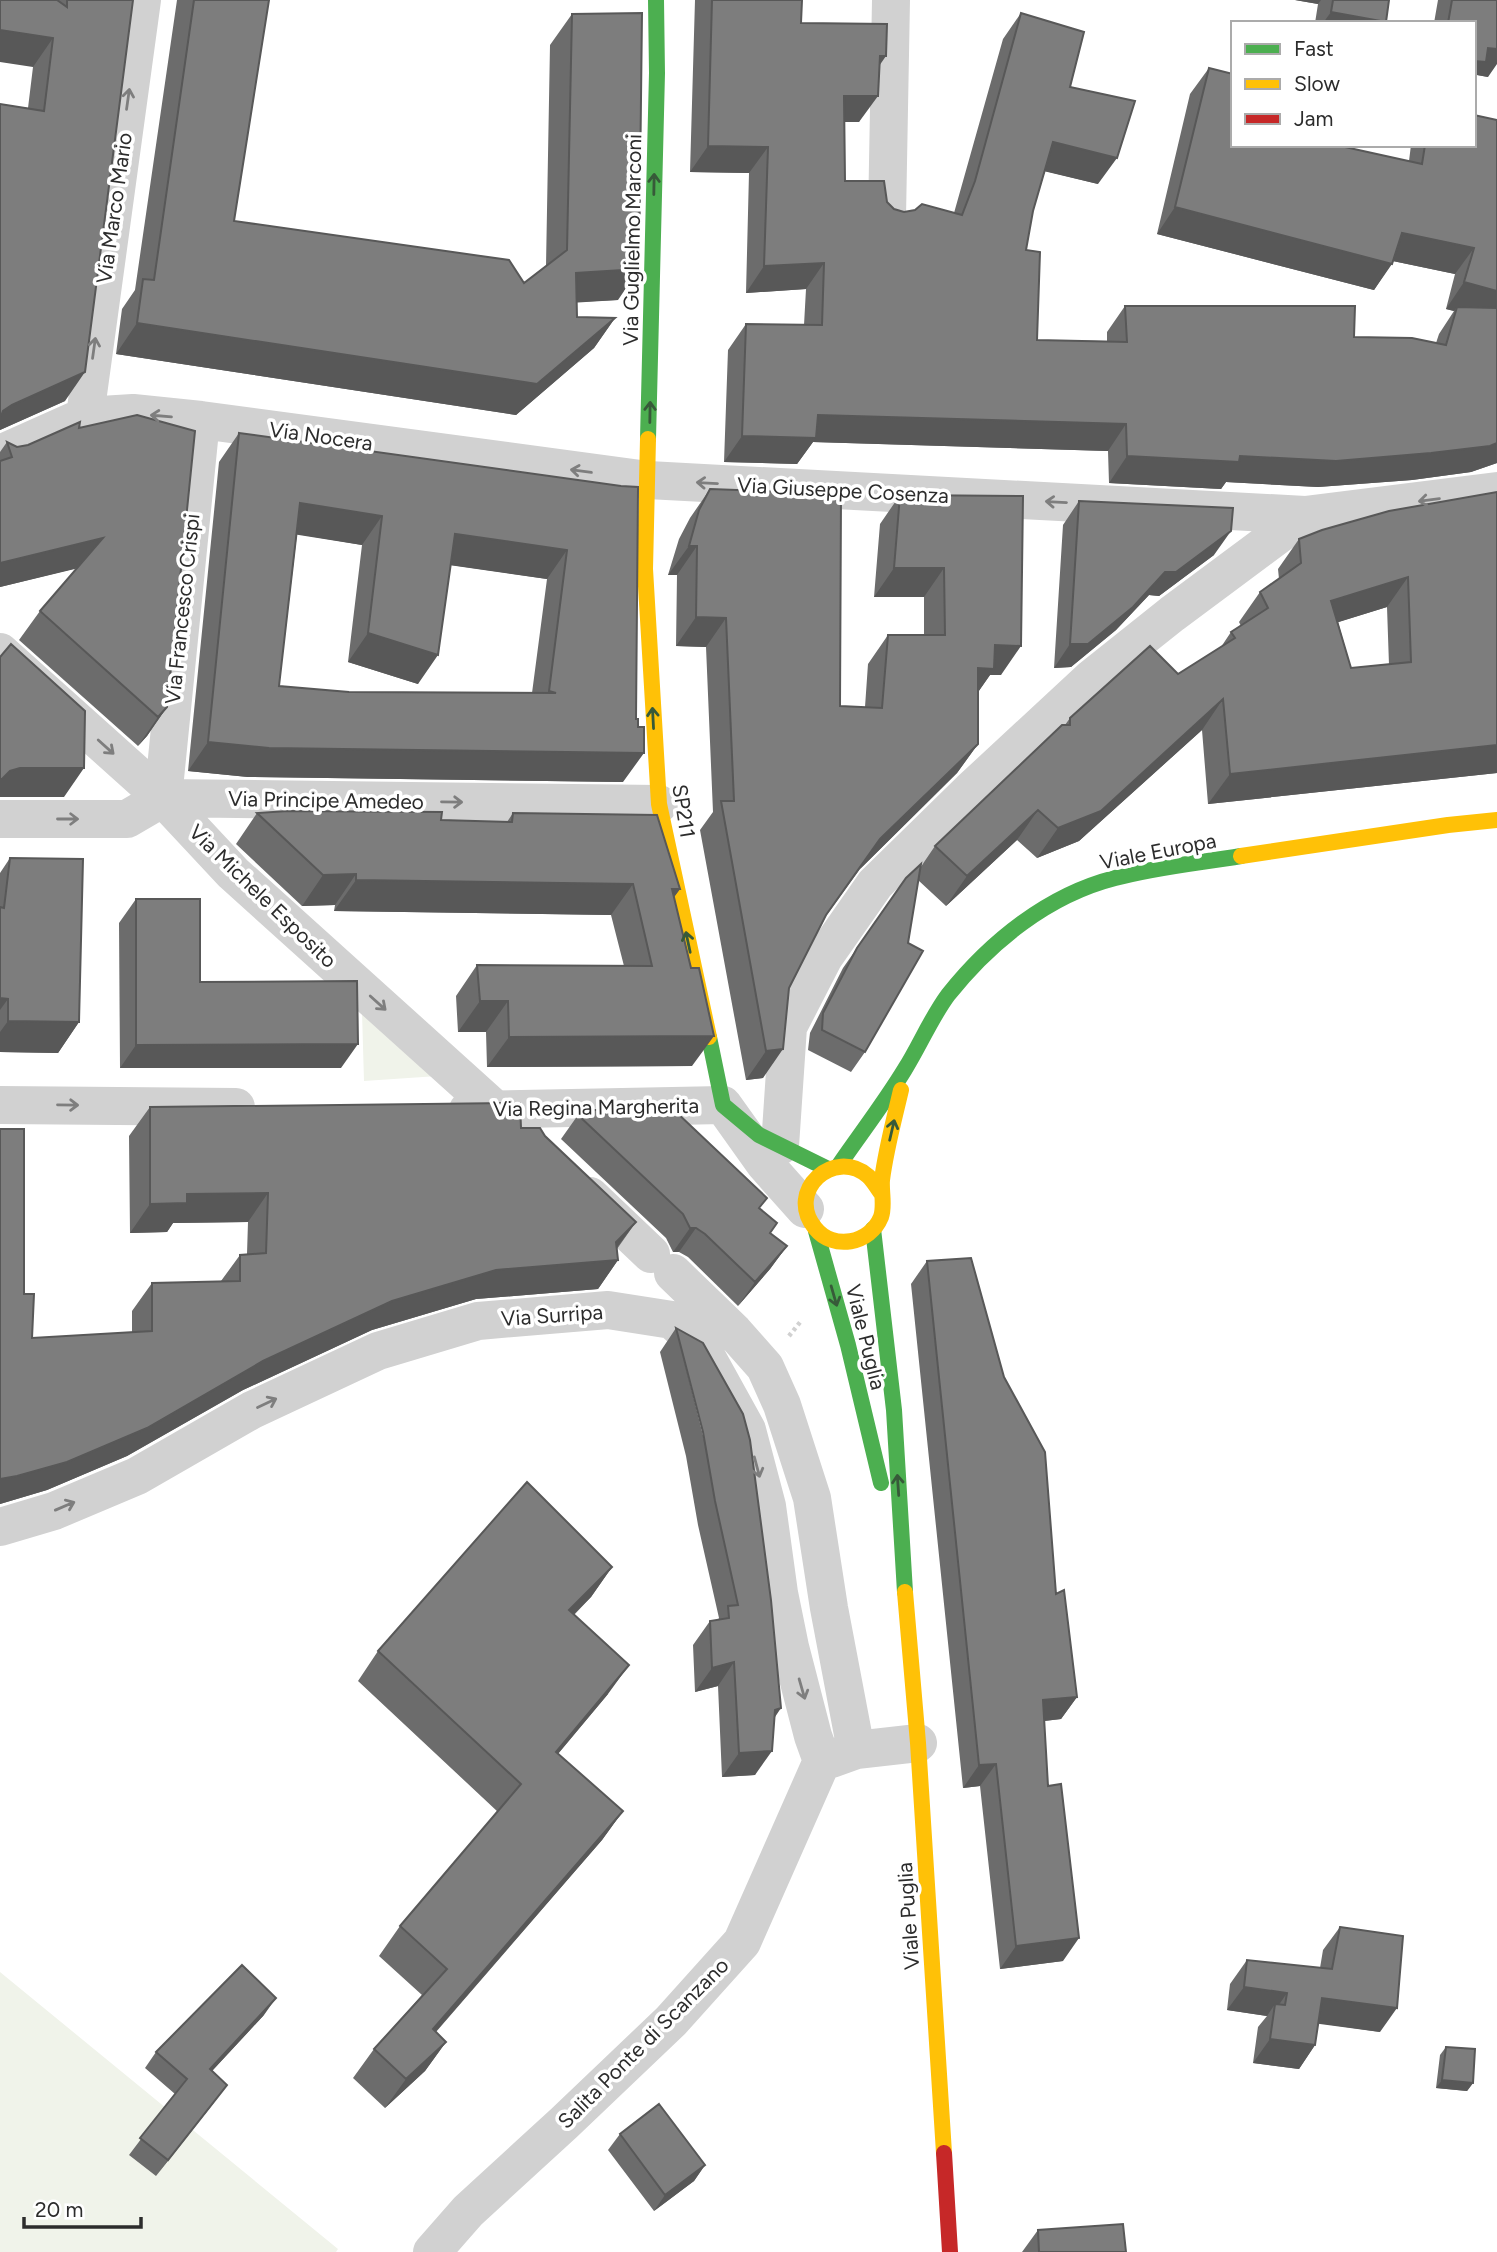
<svg xmlns="http://www.w3.org/2000/svg" width="1497" height="2252" font-family="Figtree,sans-serif">
<style>
.green{fill:#f0f3ea}
.lines{fill:none;stroke-linecap:round;stroke-linejoin:round}
.path{stroke:#d1d1d1;stroke-width:4.5;stroke-dasharray:3.5 3.5;stroke-linecap:butt}
.street{stroke:#d1d1d1;stroke-width:38}
.fast{stroke:#4caf50;stroke-width:16}
.slow{stroke:#ffc107;stroke-width:16}
.jam{stroke:#c62828;stroke-width:16}
.wall{fill:#6c6c6c;fill-rule:evenodd}
.shaded-wall{fill:#585858}
.building{fill:#7d7d7d;stroke:#585858;stroke-width:2;fill-rule:evenodd}
.oneway{stroke:#7e7e7e}
.oneway2{stroke:#375a39}
.labels{text-anchor:middle;dominant-baseline:central;stroke-width:7;stroke-linejoin:round;paint-order:stroke}
.street-label{font-size:21px;fill:#2c2c2c;stroke:#fff}
</style>
<rect width="100%" height="100%" fill="#fff"/>
<path class="green" d="M362 1012 438 1076 364 1081Z
M0 1972 338 2249 336 2252H0Z"/>
<g class="lines">
<path class="path" d="M789 1336 801 1321"/>
<path class="street" d="M887 217 891 0
M85 416 142 0
M0 454 85 416 133 413 201 420 648 480 1305 515 1497 491
M0 652 163 798 233 873 496 1110
M163 798 201 420
M0 819H127L163 798 659 804
M0 1105 236 1107
M468 1110 723 1105 765 1164 805 1209
M780 1146 788 1027 824 957 875 884 970 791 1093 677 1172 614 1305 515
M590 1196 651 1254
M673 1273 734 1332 765 1367 782 1405 812 1498 829 1608 856 1750
M0 1527 54 1511 137 1476 252 1410 378 1351 478 1321 608 1310 672 1320 700 1345 747 1430 767 1506 779 1593 790 1647 813 1736 822 1761
M831 1759 856 1750 918 1743
M432 2252 468 2211 564 2123 671 2021 742 1942 822 1761"/>
<path class="fast" d="M648 439 657 73 656 0
M709 1037 723 1105 759 1135 828 1169
M839 1165C861 1133 885 1102 905 1069 920 1045 931 1018 948 995 990 942 1048 895 1115 878 1156 867 1199 863 1241 856
M873 1229 894 1410 905 1592
M816 1231 848 1345 881 1483"/>
<path class="slow" d="M648 439 645 569 659 804 709 1037
M1241 856 1448 825 1497 820
M881 1193C877 1188 873 1180 868 1176 834 1147 785 1191 815 1228 833 1251 870 1244 881 1217 885 1206 881 1192 882 1180 886 1149 894 1120 901 1090
M905 1592 918 1743 944 2153"/>
<path class="jam" d="M944 2153 950 2252"/>
</g>
<path class="wall" d="M0 0H133L65 401 0 430V104L28 108 33 67Z
M177 0H269L234 221 524 283 546 266 550 45 572 14 618 300 576 302 577 317 615 318 594 348 516 415 116 354 122 309 135 290Z
M695 0H802L801 23 880 65 859 122H844L845 181 887 202 894 209 904 212 954 213 1003 39 1021 13 1070 87 1098 184 1045 171 1033 211 1026 250 1037 340 1107 341V332L1125 306 1354 337 1436 343 1439 334 1454 311 1446 309 1455 274 1393 261 1374 290 1157 234 1190 94 1209 68 1233 145 1409 161 1411 145H1474L1497 120V463L1471 472 1412 480 1318 487 1226 482 1221 489 1109 483 1108 451 813 442 797 464 724 462 728 350 746 324 804 325 806 289 746 293 749 173 690 172Z
M1295 0H1389L1385 23H1315L1318 4Z
M1438 0H1497L1488 77 1477 75 1474 79V23H1434Z
M79 428 167 707 147 736 138 746 19 640 40 611 77 568 0 587V452L7 442 17 447 28 445Z
M239 433 621 486 623 782 248 777 188 771 219 462ZM297 534 362 545 348 662 418 684 451 565 547 579 532 693 349 692 279 686Z
M710 489 840 706 865 707 868 664 888 635H924V597H874L880 524 900 495 1023 496 1001 675H990L978 692V744L957 773 860 869 826 916 789 988 763 1078 746 1080 700 830 713 812 706 647 676 646 677 575H668L679 539 690 518Z
M1497 492V773L1208 804 1202 730 1079 841 1037 858 1017 840 946 906 918 880 865 1052 851 1072 808 1050 810 1033 843 968 906 878 920 868 935 846 1065 725 1070 718 1178 674 1221 647 1231 632 1241 626 1239 622 1260 592 1279 579 1278 569 1299 539ZM1387 607 1389 665 1351 668 1338 622Z
M1079 501 1214 555 1159 596 1149 595 1116 630 1071 667 1054 668 1063 525Z
M257 813 507 822 513 813 680 889 674 897 692 1066 487 1067 486 1032H458L456 996 477 965 624 966 611 915 334 911 335 905 302 906 236 844Z
M10 858 79 1022 58 1053 0 1052V873Z
M136 899 200 982 341 1068H120L119 923Z
M150 1107 521 1128 545 1136 636 1222 617 1249 618 1260 598 1289 476 1299 372 1330 243 1390 127 1456 47 1490 0 1504V1129L32 1338 132 1332V1311L152 1283 221 1281 240 1255 247 1254 248 1222 173 1223 167 1232 130 1233 129 1136Z
M578 1115 759 1208 770 1233 787 1246 770 1269 738 1306 688 1257 679 1252H673L666 1238 561 1139Z
M927 1261 1056 1594 1077 1697 1061 1719 1044 1721 1048 1786 1063 1961 1000 1969 980 1786 963 1788 911 1284Z
M676 1328 774 1718 755 1775 722 1777 718 1686 695 1692 693 1645 710 1621 718 1620 719 1618 698 1525 686 1456 660 1352Z
M612 1567 591 1597 574 1615 608 1694 558 1754 623 1811 602 1840 436 2032 446 2042 425 2071 385 2108 353 2078 374 2049 422 1995 379 1956 400 1926 498 1812 358 1681 378 1651Z
M1340 1927 1380 2032 1318 2023 1315 2045 1299 2069 1253 2063 1258 2027 1267 2016 1227 2010 1230 1984 1247 1960 1320 1968 1323 1950Z
M264 2015 212 2071 215 2101 156 2176 129 2155 175 2094 145 2068 156 2052Z
M1446 2047 1473 2083 1467 2091 1436 2088 1440 2055Z
M620 2134 705 2165 694 2181 654 2211 608 2150Z
M1038 2230 1126 2252H1022Z"/>
<path class="shaded-wall" d="M1295 0H1321L1318 4Z
M1331 12 1386 22 1323 23Z
M0 30 53 38 33 67 0 62Z
M1488 48 1497 49V64L1488 77 1477 75 1474 79V61Z
M880 56H886L868 82Z
M844 96H878L859 122H825Z
M1053 142 1117 158 1098 184 1035 169Z
M708 146 768 147 749 173 690 172Z
M1175 207 1392 264 1374 290 1157 234Z
M1402 233 1474 248 1455 274 1383 259Z
M824 263 806 289 746 293 764 266Z
M639 269 618 300 554 304 576 273Z
M1464 282 1497 291V322L1457 307 1454 311 1446 309Z
M615 318 594 348 516 415 116 354 137 323Z
M85 372 65 401 0 430V416L3 411 12 405Z
M818 415 1126 424 1108 451 813 442 797 464 724 462 742 436Z
M1497 443V463L1471 472 1412 480 1318 487 1226 482 1221 489 1109 483 1127 456H1240Z
M300 503 382 516 362 545 280 532Z
M1231 531 1214 555 1159 596 1149 595 1116 630 1071 667 1054 668 1070 644 1165 572Z
M455 534 567 550 547 579 435 563Z
M103 538 83 567 0 587V563Z
M689 546H697L677 575H668Z
M894 568H944L924 597H874Z
M1408 577 1387 607 1310 631 1331 601Z
M696 617 726 618 706 647 676 646Z
M368 633 438 655 418 684 348 662Z
M995 645 1021 646 1001 675H990L974 698 958 697Z
M1223 699 1202 730 1079 841 1037 858 1058 828Z
M167 707 147 736 138 746 158 717Z
M208 742 644 753 623 782 248 777 188 771Z
M978 744 957 773 860 869 880 839Z
M1497 745V773L1208 804 1230 774Z
M20 768H84L64 797H0V779L10 771Z
M1038 810 1017 840 946 906 967 876Z
M356 874 335 905 302 906 323 875Z
M356 880 633 884 611 915 334 911Z
M672 889H680L658 919Z
M0 998 8 999 0 1010Z
M480 1001H508L486 1032H458Z
M8 1021 79 1022 58 1053 0 1052V1032Z
M714 1036 692 1066 487 1067 509 1037Z
M358 1044 341 1068H120L136 1045Z
M783 1049 763 1078 746 1080 766 1051Z
M268 1193 248 1222 173 1223 167 1232 130 1233 150 1204 187 1194Z
M636 1222 615 1250 618 1260 598 1289 476 1299 372 1330 243 1390 127 1456 47 1490 0 1504V1479L263 1361 392 1301 496 1270 616 1242Z
M690 1228H696L679 1252H673Z
M787 1246 770 1269 738 1306 755 1282Z
M612 1567 591 1597 548 1640 569 1610Z
M734 1662 718 1686 695 1692 712 1668Z
M629 1665 608 1694 535 1781 556 1752Z
M1077 1697 1061 1719 1027 1723 1043 1700Z
M781 1708 765 1732 775 1710Z
M772 1751 755 1775 722 1777 739 1753Z
M996 1764 980 1786 963 1788 979 1765Z
M623 1811 602 1840 412 2059 433 2029Z
M1079 1938 1063 1961 1000 1969 1016 1946Z
M1244 1987 1287 1993 1274 2012 1275 2004 1267 2016 1227 2010Z
M276 1998 264 2015 199 2085 210 2069Z
M1322 1998 1397 2008 1380 2032 1305 2022Z
M1270 2039 1315 2045 1299 2069 1253 2063Z
M446 2042 425 2071 385 2108 406 2079Z
M1442 2080 1473 2083 1467 2091 1436 2088Z
M227 2085 215 2101 156 2176 168 2160Z
M705 2165 694 2181 654 2211 665 2195Z"/>
<path class="building" d="M0 0H57L67 7V0H133L85 372 12 405 3 411 0 419V104L44 111 53 38 0 30Z
M194 0H269L234 221 509 260 524 283 567 250 572 14 642 13 639 269 576 273 577 317 615 318 537 384 137 323 143 279 154 280Z
M712 0H802L801 23 887 24 886 56H880L878 96H844L845 181H884L887 202 894 209 904 212 915 210 922 204 962 215 975 181 1021 13 1084 32 1070 87 1135 101 1117 158 1053 142 1033 211 1026 250 1040 252 1037 340 1127 342 1125 306H1355L1354 337 1412 338 1446 345 1457 307 1497 308V443L1490 446 1431 453 1336 461 1240 456 1239 462 1127 456 1126 424 818 415 816 438 742 436 746 324 822 325 824 263 764 266 768 147 708 146Z
M1333 0H1389L1386 22 1331 12Z
M1452 0H1497V49L1488 48 1486 62 1474 61V23H1448Z
M1209 68 1233 74V145H1336L1422 164 1425 145H1474V115L1497 120V291L1464 282 1474 248 1402 233 1392 264 1175 207Z
M137 415 195 431 167 707 158 717 40 611 103 538 0 563V461L12 457 7 442 17 447 28 445 80 422 79 428Z
M239 433 621 486 638 487 636 719H638V727H644V753L269 748 208 742ZM300 503 382 516 368 633 438 655 455 534 567 550 549 691 556 693 349 692 279 686Z
M710 489 841 494 840 706 882 708 888 635H945L944 568H894L900 495 1023 496 1021 646 995 645 994 669 978 668V744L880 839 826 915 789 988 783 1049 766 1051 721 801H734L726 618 696 617 697 546H689L699 510Z
M1497 492V745L1230 774 1223 699 1101 811 1058 828 1038 810 967 876 935 846 1062 725H1070V718L1150 646 1178 674 1235 638 1231 632 1268 608 1260 592 1301 563 1299 539 1322 530 1389 511ZM1408 577 1411 662 1351 668 1331 601Z
M1079 501 1233 508 1231 531 1176 572H1165L1133 607 1088 644H1070Z
M11 644 85 711 84 768H20L10 771 2 779H0V657Z
M288 811 442 812 441 820 512 822 513 813 657 815 680 889H672L691 968H699L714 1036 509 1037 508 1001H480L477 965 652 966 633 884 356 880V874L323 875 257 813Z
M10 858 83 859 79 1022 8 1021V999L0 998V907L4 908Z
M921 864 908 943 923 951 865 1052 822 1030 823 1013 857 948 906 878Z
M136 899H200V982L357 981 358 1044 136 1045Z
M520 1103 521 1128H540L545 1136 636 1222 616 1242 618 1260 496 1270 392 1301 263 1361 147 1428 67 1462 17 1476 0 1479V1129H24V1294H34L32 1338 152 1331V1283L240 1281V1255L266 1253 268 1193 187 1194V1203L150 1204V1107Z
M583 1110H674L767 1198 759 1208 777 1223 770 1233 787 1246 755 1282 705 1234 696 1228H690L683 1214 578 1115Z
M971 1258 1004 1377 1045 1452 1056 1594 1064 1590 1077 1697 1043 1700 1048 1786 1061 1784 1079 1938 1016 1946 996 1764 979 1765 927 1261Z
M676 1328 703 1343 743 1414 750 1440 771 1600 781 1708 775 1710 772 1751 739 1753 734 1662 712 1668 710 1621 729 1618 728 1606 738 1605 715 1501 703 1432Z
M527 1482 612 1567 569 1610 629 1665 556 1752 623 1811 433 2029 446 2042 406 2079 374 2049 447 1969 400 1926 521 1784 378 1651Z
M1340 1927 1403 1936 1397 2008 1322 1998 1315 2045 1270 2039 1275 2004 1285 2005 1287 1993 1244 1987 1247 1960 1332 1969Z
M242 1965 276 1998 210 2069 227 2085 168 2160 140 2138 187 2079 156 2052Z
M1446 2047 1475 2049 1473 2083 1442 2080Z
M659 2104 705 2165 665 2195 620 2134Z
M1123 2224 1126 2252H1039L1038 2230Z"/>
<defs><path id="oneway-shaft" d="M-6 0H5M1.5-3L5.5 0L1.5 3" fill="none" stroke-width="1.6" stroke-linecap="round" stroke-linejoin="round" transform="scale(1.75)"/></defs>
<g class="oneway">
<use href="#oneway-shaft" transform="translate(128 99) rotate(-82)"/>
<use href="#oneway-shaft" transform="translate(94 348) rotate(-82)"/>
<use href="#oneway-shaft" transform="translate(161 416) rotate(-175)"/>
<use href="#oneway-shaft" transform="translate(581 471) rotate(-172)"/>
<use href="#oneway-shaft" transform="translate(707 483) rotate(-177)"/>
<use href="#oneway-shaft" transform="translate(1429 500) rotate(173)"/>
<use href="#oneway-shaft" transform="translate(1056 502) rotate(-177)"/>
<use href="#oneway-shaft" transform="translate(106 747) rotate(42)"/>
<use href="#oneway-shaft" transform="translate(452 802) rotate(1)"/>
<use href="#oneway-shaft" transform="translate(68 819)"/>
<use href="#oneway-shaft" transform="translate(378 1003) rotate(42)"/>
<use href="#oneway-shaft" transform="translate(68 1105) rotate(1)"/>
<use href="#oneway-shaft" transform="translate(267 1403) rotate(-25)"/>
<use href="#oneway-shaft" transform="translate(757 1467) rotate(75)"/>
<use href="#oneway-shaft" transform="translate(65 1506) rotate(-23)"/>
<use href="#oneway-shaft" transform="translate(802 1689) rotate(74)"/>
</g>
<g class="oneway2">
<use href="#oneway-shaft" transform="translate(654 184) rotate(-89)"/>
<use href="#oneway-shaft" transform="translate(650 412) rotate(-89)"/>
<use href="#oneway-shaft" transform="translate(653 718) rotate(-93)"/>
<use href="#oneway-shaft" transform="translate(688 942) rotate(-102)"/>
<use href="#oneway-shaft" transform="translate(892 1130) rotate(-77)"/>
<use href="#oneway-shaft" transform="translate(834 1296) rotate(74)"/>
<use href="#oneway-shaft" transform="translate(898 1485) rotate(-94)"/>
</g>
<g class="labels">
<g class="street-label">
<text transform="translate(114 208) rotate(-82)">Via Marco Mario</text>
<text transform="translate(632 240) rotate(-89)">Via Guglielmo Marconi</text>
<text transform="translate(321 436) rotate(8)">Via Nocera</text>
<text transform="translate(843 490) rotate(3)">Via Giuseppe Cosenza</text>
<text transform="translate(182 609) rotate(-84)">Via Francesco Crispi</text>
<text transform="translate(326 800) rotate(1)">Via Principe Amedeo</text>
<text transform="translate(684 811) rotate(81)">SP211</text>
<text transform="translate(1158 851) rotate(-11)">Viale Europa</text>
<text transform="translate(263 896) rotate(44)">Via Michele Esposito</text>
<text transform="translate(596 1107) rotate(-1)">Via Regina Margherita</text>
<text transform="translate(552 1315) rotate(-4)">Via Surripa</text>
<text transform="translate(866 1337) rotate(76)">Viale Puglia</text>
<text transform="translate(908 1916) rotate(-94)">Viale Puglia</text>
<text transform="translate(643 2043) rotate(-45)">Salita Ponte di Scanzano</text>
</g>
</g>
<rect x="1231" y="21" width="245" height="126" fill="#ffffff" stroke="#ababab" stroke-width="2"/>
<rect x="1245" y="44" width="35" height="10" fill="#4caf50" stroke="#ababab" stroke-width="2"/>
<text x="1294" y="56" font-size="21" fill="#2c2c2c">Fast</text>
<rect x="1245" y="79" width="35" height="10" fill="#ffc107" stroke="#ababab" stroke-width="2"/>
<text x="1294" y="91" font-size="21" fill="#2c2c2c">Slow</text>
<rect x="1245" y="114" width="35" height="10" fill="#c62828" stroke="#ababab" stroke-width="2"/>
<text x="1294" y="126" font-size="21" fill="#2c2c2c">Jam</text>
<path d="M24 2217v10h117v-10" fill="none" stroke="#2c2c2c" stroke-width="3.5"/>
<text x="35" y="2217" font-size="21" fill="#2c2c2c" stroke="#ffffff" stroke-width="5" paint-order="stroke">20 m</text>
</svg>
